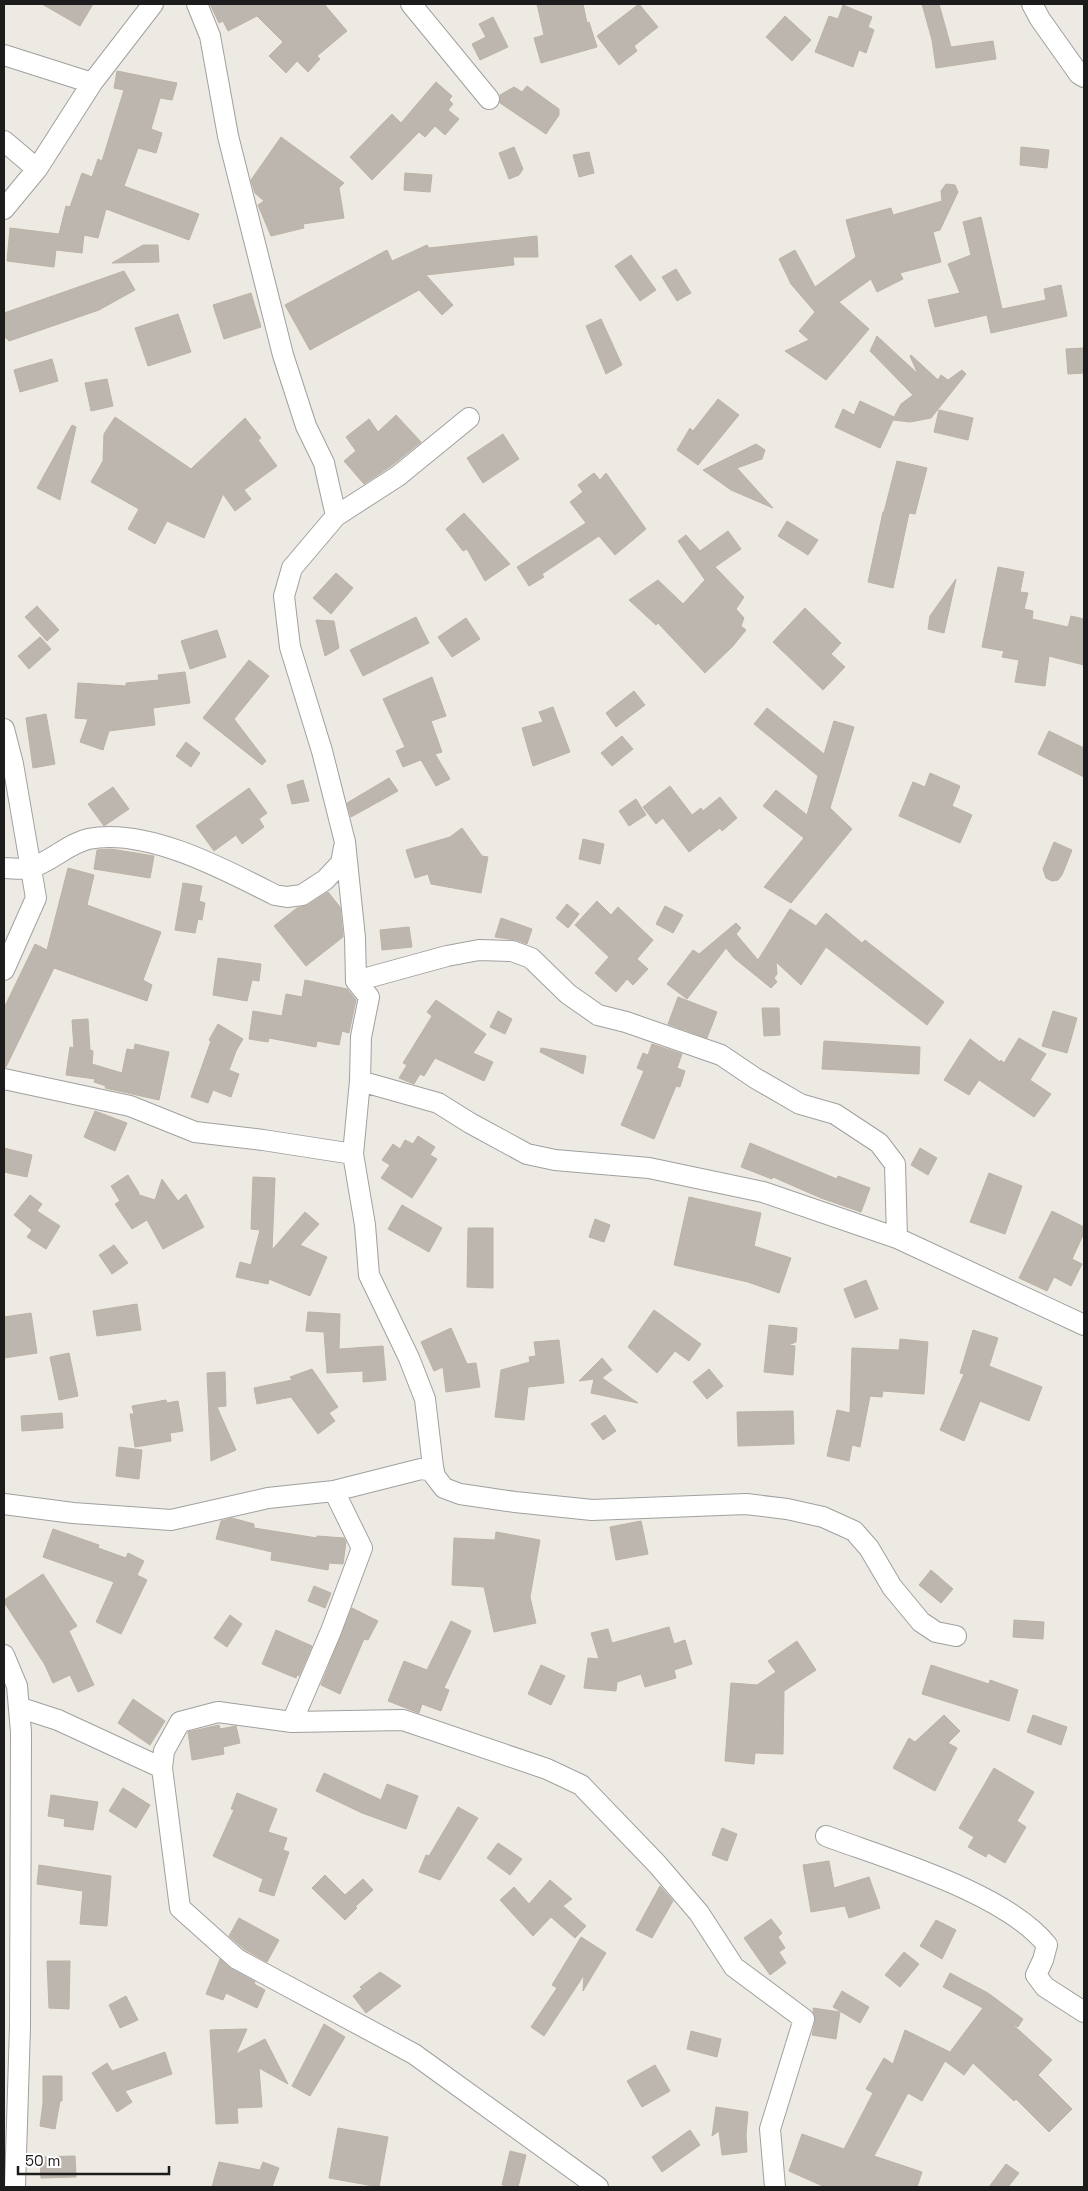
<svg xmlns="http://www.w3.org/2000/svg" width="1088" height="2191" font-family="'Space Grotesk',sans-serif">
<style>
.building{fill:#bdb6af;stroke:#bdb2a5}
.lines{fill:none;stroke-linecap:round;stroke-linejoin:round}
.street-casing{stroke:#a0a0a0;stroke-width:22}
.street{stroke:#fff;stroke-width:20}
</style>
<rect width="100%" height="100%" fill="#eceae2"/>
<path class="building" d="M42 4H93L80 26Z
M210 4H324L347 31 317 56 320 59 308 72 297 61 286 73 269 56 283 42 257 16 228 31 223 21 219 23Z
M537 4H583L587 23 589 22 597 47 541 63 534 38 544 35Z
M639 4 658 27 634 46 637 51 619 65 597 36Z
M922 4H939L951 47 993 41 996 59 936 68 932 40Z
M843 5 872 17 868 27 874 30 866 53 859 50 853 67 815 52 829 16 838 19Z
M785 16 811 40 792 61 766 37Z
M493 17 508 47 480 60 472 44 486 37 479 24Z
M117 71 177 83 172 100 160 98 151 129 162 133 156 153 138 148 124 186 199 214 189 240 106 209 98 238 84 235 82 253 56 250 54 267 7 261 10 228 59 234 66 206 70 207 82 173 92 177 98 159 102 161 124 90 114 88Z
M436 82 452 96 449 100 453 104 448 110 459 119 445 135 435 126 425 137 419 132 372 180 350 157 392 114 401 123Z
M527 86 559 109V115L546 134 500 103V95L514 87 522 92Z
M281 137 344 183 339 188 344 218 303 224 304 228 271 236 258 205 264 201 255 193 251 180Z
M514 147 523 169 519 175 509 179 499 153Z
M1021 147 1049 150 1047 168 1020 165Z
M589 152 594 173 579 177 573 155Z
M405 173 432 175 430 192 404 190Z
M946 184 955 185 958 192 940 230 933 232 941 262 900 273 903 279 877 292 871 279 839 302 869 329 826 380 785 351 809 340 799 331 815 312 791 284 779 259 795 250 815 287 856 257 846 220 891 208 893 215 942 201 941 191Z
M981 217 1002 309 1046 300 1044 289 1061 285 1067 316 991 333 987 315 935 327 928 300 960 293 948 264 971 255 963 222Z
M537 236 538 257H513L514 265 426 275 453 305 442 315 419 290 310 350 285 305 387 250 392 261 427 245 429 248Z
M143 245H158L159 262 112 263Z
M631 255 656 290 640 301 615 266Z
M676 269 691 293 677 301 662 277Z
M124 271 135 290 99 310 9 341 4 336V313Z
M251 293 261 327 224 339 213 305Z
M178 314 191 352 148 366 135 328Z
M601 319 622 365 606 374 586 326Z
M877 336 918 374 910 356 911 355 938 380 941 375 948 380 962 370 966 374 931 418 910 422 893 420 880 448 835 427 843 409 854 415 860 401 894 417 901 404 913 395 870 351Z
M1084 348V373L1068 374 1066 349Z
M52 359 58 381 20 392 14 370Z
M107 379 113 406 91 411 85 383Z
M718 399 739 415 698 465 677 450 690 428 693 431Z
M939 410 973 418 968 440 934 432Z
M396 415 421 442 391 466 364 484 344 461 356 451 346 437 369 419 378 432Z
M115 417 191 469 245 418 261 438 258 440 277 466 244 490 251 499 235 511 223 494 204 538 167 521 155 544 128 529 139 509 91 482 103 461 104 434Z
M72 425 76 427 60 500 37 488Z
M503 434 519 459 483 483 467 458Z
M756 444 765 450 762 459 737 468 773 508 731 490 703 470Z
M897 461 927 468 915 514 909 513 893 588 868 582 883 512H884Z
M594 473 600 480 606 473 646 529 615 555 599 536 542 574 544 577 529 586 517 567 586 523 570 502 583 492 578 485Z
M464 513 510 564 485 581 467 549 463 551 446 529Z
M787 521 818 540 808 555 778 536Z
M728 531 741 549 715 567 744 597 736 609 744 618 741 626 746 630 733 646 705 673 658 623 656 625 629 600 658 580 683 604 705 580 678 541 686 535 700 551Z
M998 567 1024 572 1020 592 1028 593 1024 609 1033 611 1032 619 1068 627 1071 616 1084 619V665L1049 656 1045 686 1015 682 1019 660 1002 657 1004 651 982 647Z
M336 573 353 588 331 614 313 598Z
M956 579 944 633 928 629 930 616Z
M37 606 59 630 47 641 25 617Z
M805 608 841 643 831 654 845 667 823 690 773 642Z
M416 617 429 643 363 676 350 650Z
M466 618 480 639 452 657 438 637Z
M316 620 334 621 339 648 325 656Z
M217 630 226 657 190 669 181 641Z
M40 637 51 649 29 669 18 656Z
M249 660 269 676 234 719 266 761 262 765 203 718Z
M185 672 190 703 153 708 155 725 109 731 103 750 80 742 88 719 75 718 78 683 126 686V683L159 680 158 675Z
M432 677 446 716 431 721 442 752 435 754 450 779 436 786 421 760 403 767 396 751 405 747 383 699Z
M634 691 645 705 616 727 606 713Z
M553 707 570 752 533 766 522 728 543 722 539 712Z
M767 708 824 754 834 721 854 727 830 808 852 829 791 903 764 887 804 838 763 806 776 790 807 815 818 776 754 724Z
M46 714 55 764 33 768 26 718Z
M1049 731 1084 748V777L1038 754Z
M622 736 633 749 612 766 601 753Z
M186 742 200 753 191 767 176 756Z
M930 773 960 786 952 806 972 815 960 843 899 816 913 782 925 787Z
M389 778 398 791 351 817 347 803Z
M303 780 309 801 292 804 287 785Z
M670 786 692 815 701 808 703 811 720 797 737 818 722 831 720 828 689 852 663 818 656 824 643 807Z
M113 787 129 809 104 826 88 804Z
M249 788 267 813 259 819 264 827 242 844 236 835 214 851 196 826Z
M636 799 646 815 629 826 619 811Z
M462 828 482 856 488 857 481 893 431 884 428 874 415 878 406 850 450 837Z
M583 839 604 844 600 864 579 859Z
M1054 842 1072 850 1062 875 1058 880 1052 881 1046 878 1043 869Z
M111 849 154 856 150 878 94 869 97 850Z
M68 868 94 875 87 905 161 932 143 980 152 985 147 1001 54 968 6 1067H4V1008L35 944 47 950Z
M183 883 202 886 199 901 205 903 202 920 198 919 195 933 175 930Z
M328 892 340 907 343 937 306 966 274 926 297 908 308 905Z
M597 901 611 915 618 907 653 940 637 959 648 969 633 985 627 979 616 992 595 973 609 957 575 925Z
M567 904 579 914 568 928 556 918Z
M665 906 683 915 673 933 656 924Z
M790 909 816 926 826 913 862 943 865 940 944 1002 927 1025 826 947 801 985 776 962 777 974 774 978 777 982 771 988 734 958 726 948 687 999 667 984 693 950 699 954 736 923 741 928 736 934 758 960Z
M501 918 532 929 527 944 516 940 495 937Z
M409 927 412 947 382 950 380 930Z
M218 958 261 964 259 981 252 980 247 1001 213 995Z
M305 980 347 989 356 1000 349 1033 342 1031 339 1045 317 1041 316 1047 269 1038 268 1042 249 1039 253 1011 282 1016 286 994 302 997Z
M678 997 717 1012 707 1038 668 1024Z
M436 1000 486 1034 473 1053 493 1062 484 1081 435 1058 424 1076 420 1074 414 1084 399 1078 407 1065 403 1063 432 1016 427 1012Z
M762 1008H779L780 1035 764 1036Z
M498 1011 512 1019 505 1034 490 1027Z
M1053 1011 1077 1018 1067 1053 1042 1046Z
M88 1019 90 1050 93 1051 92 1064 122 1073 127 1049 134 1050 135 1044 169 1052 159 1100 105 1088 106 1086 94 1082 95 1079 66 1075 70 1047 74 1048 72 1020Z
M218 1024 243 1039 236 1051 229 1070 239 1074 231 1097 213 1090 208 1103 191 1097 211 1041 209 1040Z
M1019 1038 1046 1054 1030 1080 1051 1094 1034 1117 979 1080 969 1095 944 1080 970 1039 1000 1062 1001 1060 1004 1063Z
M824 1041 920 1047 919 1074 822 1069Z
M652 1044 682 1054 677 1068 685 1071 680 1087 676 1086 654 1139 621 1125 644 1071 637 1068 643 1053 648 1055Z
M541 1048 586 1056 583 1074 540 1052Z
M95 1111 127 1123 115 1151 84 1137Z
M418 1136 435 1147 430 1155 437 1159 412 1198 381 1178 390 1165 382 1160 393 1144 400 1149 405 1140 413 1144Z
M750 1143 837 1179 838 1176 870 1188 861 1212 821 1198 773 1177 772 1179 741 1167Z
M4 1148 32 1155 27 1177 4 1172Z
M920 1148 937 1158 928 1175 911 1165Z
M989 1173 1022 1186 1005 1234 970 1222Z
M128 1175 139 1193V1195L155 1200 162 1179 178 1201 186 1194 204 1227 163 1249 147 1220 132 1229 115 1204 120 1201 111 1186Z
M253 1177 275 1178 272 1250 305 1212 319 1224 300 1245 327 1257 310 1296 269 1279 268 1284 236 1277 240 1262 251 1265 260 1230 251 1229Z
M30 1195 42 1204 37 1211 60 1226 46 1249 27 1237 32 1230 14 1215Z
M689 1197 761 1213 754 1246 791 1258 779 1293 748 1282 674 1265Z
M402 1205 442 1228 429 1252 388 1229Z
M1052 1211 1084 1227V1233L1072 1259 1082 1264 1071 1286 1054 1277 1047 1291 1019 1278Z
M595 1219 610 1225 604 1242 589 1237Z
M468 1228H493V1288L467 1287Z
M114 1245 128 1263 112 1274 99 1255Z
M866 1280 878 1309 855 1318 844 1289Z
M137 1304 141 1330 97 1336 93 1311Z
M654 1310 701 1344 689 1361 675 1351 657 1373 628 1347Z
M308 1312 340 1314 339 1349 383 1346 386 1380 363 1382V1371L327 1373 324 1332 306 1331Z
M31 1313 37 1353 4 1358V1317Z
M769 1325 797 1328 796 1342 788 1345 795 1346 793 1375 764 1372Z
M451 1328 467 1364 476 1363 480 1387 446 1392 443 1367 434 1371 421 1342Z
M973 1330 998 1338 989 1366 1042 1387 1029 1421 980 1401 964 1441 940 1430 964 1374 960 1373Z
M900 1339 928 1342 924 1394 883 1391 882 1397 870 1396 860 1447 852 1445 849 1461 827 1456 837 1410 850 1413 852 1348 899 1350Z
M559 1340 564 1383 528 1387 524 1420 495 1417 501 1370 530 1362 529 1357 536 1356 534 1342Z
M69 1353 78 1396 59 1400 50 1357Z
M602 1358 612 1370 602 1378 638 1403 591 1393 594 1379 579 1381Z
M312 1369 338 1407 329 1413 335 1421 318 1434 291 1397 257 1404 254 1388 292 1380 290 1377Z
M709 1369 723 1386 707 1399 693 1382Z
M225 1372 226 1406 217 1407 236 1450 211 1461 207 1373Z
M166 1400 167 1403 178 1401 183 1431 170 1433 171 1441 135 1447 130 1414H134L132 1406Z
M793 1411 794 1444 738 1446 737 1412Z
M62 1413 63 1428 22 1431 21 1416Z
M605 1415 616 1431 603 1440 591 1424Z
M119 1447 142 1450 139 1479 116 1476Z
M232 1518 254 1524V1528L317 1538V1536L344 1538 346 1542 343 1564 329 1563 328 1570 271 1560 272 1552 216 1539 221 1521Z
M641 1521 648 1554 616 1560 610 1527Z
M53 1529 99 1545 98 1548 126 1558 128 1553 144 1561 137 1575 147 1580 121 1634 96 1622 114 1582 43 1557Z
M496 1532 540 1540 530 1597 536 1623 494 1632 484 1587 452 1585 454 1538 495 1540Z
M931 1570 953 1589 941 1603 919 1585Z
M43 1574 77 1626 69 1631 94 1685 78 1692 70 1675 53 1683 45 1665 4 1602V1600Z
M314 1586 331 1593 325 1608 308 1601Z
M352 1608 378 1621 368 1640 364 1639 340 1694 321 1685Z
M230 1615 242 1624 227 1647 214 1638Z
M1014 1620 1044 1622 1043 1639 1013 1637Z
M451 1621 471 1631 444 1688 449 1690 441 1711 422 1704 419 1713 388 1701 404 1661 427 1670Z
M669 1627 674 1644 685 1640 692 1664 674 1670 676 1678 645 1687 641 1674 617 1682 616 1691 584 1688 588 1658 599 1659 591 1633 608 1629 612 1643Z
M276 1630 312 1646 299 1676 297 1675 296 1678 262 1664Z
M797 1641 816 1670 784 1691 783 1754 755 1753 754 1764 725 1761 731 1683 757 1685 776 1672 768 1661Z
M541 1665 565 1676 551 1705 528 1694Z
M931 1665 989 1684 990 1680 1018 1690 1009 1721 922 1694Z
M133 1699 165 1721 150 1745 118 1723Z
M944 1715 960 1731 948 1743 957 1748 935 1791 893 1768 909 1738 915 1742Z
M1033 1715 1067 1727 1061 1745 1027 1732Z
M219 1725 220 1729 236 1726 240 1743 223 1747 224 1754 192 1760 188 1732Z
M994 1768 1034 1792 1017 1821 1026 1827 1005 1863 988 1853 986 1857 968 1847 974 1837 959 1828Z
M324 1773 381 1800 387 1784 418 1796 406 1829 362 1813 316 1791Z
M123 1788 150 1805 136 1828 109 1811Z
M237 1793 277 1809 268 1832 287 1838 283 1850 289 1852 274 1896 259 1891 263 1879 213 1856 234 1810 231 1809Z
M51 1795 98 1802 93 1830 64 1826 65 1819 48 1816Z
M458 1807 478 1818 440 1880 419 1872 426 1855 429 1856Z
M722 1828 737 1834 727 1861 712 1855Z
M498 1843 522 1859 510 1875 487 1858Z
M829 1861 834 1888 869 1877 880 1908 849 1918 845 1906 811 1912 803 1865Z
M39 1865 111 1876 107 1926 80 1924 83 1891 37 1884Z
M325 1875 345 1895 363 1879 373 1890 355 1907 357 1908 345 1920 312 1888Z
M550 1880 572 1899 563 1906 586 1926 575 1938 551 1917 533 1936 500 1900 514 1887 529 1904Z
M660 1886 673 1901 652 1938 636 1930Z
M239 1918 279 1940 267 1962 244 1949 229 1936Z
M771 1919 782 1933 778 1937 785 1948 779 1952 786 1963 770 1975 744 1938Z
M936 1920 956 1930 942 1959 920 1946Z
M581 1937 606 1953 583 1991 584 1975 544 2036 531 2027 557 1988 552 1985Z
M904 1952 919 1964 900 1987 885 1975Z
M220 1959 231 1969 255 1982 254 1984 265 1990 257 2008 226 1993 223 2000 206 1994Z
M47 1961H70L69 2009 49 2008Z
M380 1972 401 1986 366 2013 353 1996 362 1989 360 1987Z
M950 1973 988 1993 1023 2019 1018 2027 1011 2023 1052 2060 1038 2075 1072 2109 1049 2132 1016 2099 1014 2101 973 2063 964 2075 945 2061 922 2101 908 2093 874 2156 922 2172 917 2187H825L789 2171 802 2134 844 2149 873 2093 866 2089 884 2058 893 2064 905 2030 950 2052 983 2008 943 1987Z
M842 1991 869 2007 860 2023 833 2007Z
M126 1996 138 2020 120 2028 109 2005Z
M813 2008 840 2012 836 2039 812 2035 815 2022Z
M324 2024 345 2037 310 2096 292 2086Z
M247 2029 236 2054 265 2039 288 2084 259 2068 262 2107 237 2108 238 2123 216 2124 210 2030Z
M691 2031 721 2039 717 2057 687 2049Z
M165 2052 172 2074 125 2091 132 2102 117 2112 92 2073 107 2063 112 2071Z
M655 2065 670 2091 642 2107 627 2081Z
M43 2076H62V2101H60L55 2129 40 2126 43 2103Z
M716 2107 748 2112 746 2135 747 2152 722 2155 719 2131 712 2136Z
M338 2128 388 2137 379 2187 329 2178Z
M690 2130 700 2145 662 2172 652 2157Z
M510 2151 526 2155 518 2187 502 2185Z
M75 2156 76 2177 41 2178 40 2157Z
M219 2162 260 2170 263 2162 279 2168 272 2187H212Z
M1006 2164 1019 2173 1008 2187H989Z"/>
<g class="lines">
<g class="street-casing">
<path id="street" d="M197 4 210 36 228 136 283 355 306 426 324 463 336 516
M411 4 489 99
M1032 4 1040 19 1079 74 1084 77
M4 55 92 83
M4 141 37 169
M4 209 37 169 92 83 153 4
M469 418 398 476 336 516 292 568 284 596 290 647 322 751 345 842 355 938 356 981 369 997 361 1037 360 1081 353 1154 365 1225 369 1275 409 1358 425 1399 434 1475 444 1488 460 1494 515 1502 592 1510 746 1504 787 1509 823 1517 854 1531 869 1548 892 1587 921 1622 936 1632 956 1636
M4 729 13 764 36 898 4 970
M4 868C12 868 23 870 30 868 51 862 67 844 88 839 146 827 224 869 275 895L287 897 302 895 325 880 341 863 344 847
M356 981 447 956 479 950 512 951 531 958 568 994 598 1015 626 1022 721 1055 755 1078 800 1104 835 1114 879 1143 895 1164 897 1238
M4 1079 130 1106 195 1132 263 1140 353 1154
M360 1081 438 1103 470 1123 527 1154 555 1160 649 1168 763 1192 897 1238 1084 1325
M4 1504 73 1513 171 1520 268 1498 334 1491 421 1469 434 1471
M4 1655 17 1686 21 1732 20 2027 15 2187
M21 1708 58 1720 162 1768 180 1908 237 1959 414 2054 598 2187
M292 1722 331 1631 362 1548 334 1491
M162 1768 164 1751 180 1722 218 1712 292 1722 403 1720 547 1769 581 1785 657 1864 699 1913 734 1967 804 2019 770 2129 775 2187
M826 1836C888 1859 1006 1893 1047 1945L1043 1960 1036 1975 1045 1987 1084 2012"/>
</g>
<use href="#street" class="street"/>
</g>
<rect width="1088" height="2191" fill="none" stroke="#1c1c1c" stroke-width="10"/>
<path d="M18 2166v8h151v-8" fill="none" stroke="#1c1c1c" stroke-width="2.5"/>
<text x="25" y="2166" font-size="15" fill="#1c1c1c" stroke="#ffffff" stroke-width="4" paint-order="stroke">50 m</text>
</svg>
